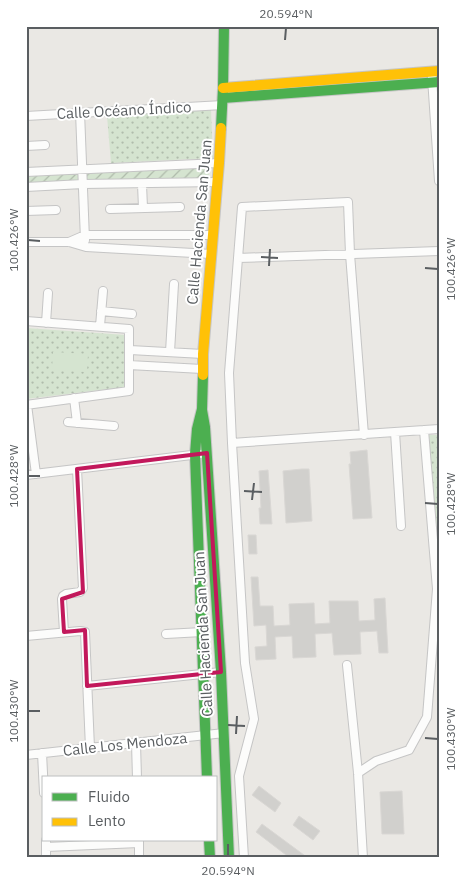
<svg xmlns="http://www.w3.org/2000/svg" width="465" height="884" font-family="'IBM Plex Sans',sans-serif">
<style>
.grass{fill:url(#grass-dots)}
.garden{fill:url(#garden-furrows)}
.pitch{fill:#d5e4d0}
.building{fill:#d1d0cd;stroke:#d9d7d4}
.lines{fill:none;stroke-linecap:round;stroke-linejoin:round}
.street-casing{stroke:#c5c5c5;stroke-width:10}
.fast-casing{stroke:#c6c6c6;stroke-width:12}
.slow-casing{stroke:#c6c6c6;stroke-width:12}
.street{stroke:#fcfcfb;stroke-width:8}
.fast{stroke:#4caf50;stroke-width:10}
.slow{stroke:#ffc107;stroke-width:10}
.marked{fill:none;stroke:#c2185b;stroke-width:4;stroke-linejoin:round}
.ticks{fill:none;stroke:#5a5e61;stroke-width:2}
.labels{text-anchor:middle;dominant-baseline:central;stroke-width:4;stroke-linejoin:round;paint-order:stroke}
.street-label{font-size:15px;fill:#5a5e61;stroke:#fff}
.neatline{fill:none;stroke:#5a5e61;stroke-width:2}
.ticks-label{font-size:12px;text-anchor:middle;fill:#5a5e61}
</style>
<defs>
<pattern id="grass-dots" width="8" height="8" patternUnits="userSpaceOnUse" patternTransform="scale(1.25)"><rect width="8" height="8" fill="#d5e4d0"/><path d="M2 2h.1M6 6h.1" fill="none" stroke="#b0bcac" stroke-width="1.8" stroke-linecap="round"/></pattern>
<pattern id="garden-furrows" width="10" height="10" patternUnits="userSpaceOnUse" patternTransform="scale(1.25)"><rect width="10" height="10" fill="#d5e4d0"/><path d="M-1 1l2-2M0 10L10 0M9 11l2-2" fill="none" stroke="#b0bcac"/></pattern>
</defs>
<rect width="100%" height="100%" fill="#eae8e4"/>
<path class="grass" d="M211 110 213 158 111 163 107 116Z
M26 328 126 335 125 387 26 399Z
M429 435H439V560Z"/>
<path class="garden" d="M209 166V179L26 185V174Z"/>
<path class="pitch" d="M53 352 88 354 87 372 52 370Z"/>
<path class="building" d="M367 450 372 518 353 519 349 464H351L350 452Z
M302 469H309L312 521 286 523 283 471Z
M268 470 272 524H260L259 508H261L259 471Z
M248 535H256L257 554H249Z
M251 577H258L260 606H273L274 626 290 625 289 604 314 603 315 624 330 623 329 601H358L359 621 375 620 374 599 385 598 388 653H379L377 631 360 632 361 654 334 655 332 633 315 634 316 657 293 658 292 636 275 637 276 659 256 660 255 647 267 646 266 625 254 626Z
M259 786 281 803 275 812 252 795Z
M402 791 404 834H382L380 792Z
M299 816 320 831 313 840 293 825Z
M262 824 308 858H290L256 832Z"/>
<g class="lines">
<g class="street-casing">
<path id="street" d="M432 78 439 181
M80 112 85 240
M26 116 223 105
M26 146 45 145
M26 172 219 163
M142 184 143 208
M26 187 83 184 218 182
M110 209 180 207
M26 211 56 210
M26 242H69L86 247 211 254
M69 242 85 235H212
M238 258 439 251
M101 311 132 314
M26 321 129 329V391L26 405
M46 323 48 293
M100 326 103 291
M130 350 203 354
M170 352 174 284
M129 365 202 369
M74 398 77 423
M27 405 36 474
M68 422 114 426
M395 432 401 526
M232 443 439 429
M26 475 200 454
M64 632 62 599 63 596 66 594 80 592 83 588 77 469
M166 634 202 632
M26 636 80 631 85 632 90 748
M347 665 358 773 363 858
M87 686 221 672
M136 743 137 778
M42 753 44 793
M26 755 224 733
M358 773 376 761 409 750 427 717 437 589 424 430
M46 840V858
M139 840V858
M46 847 139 843
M244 858 239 776 254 719 245 663 232 443 229 373 242 207 348 202 350 254 364 435"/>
</g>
<g class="fast-casing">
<path id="fast" d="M223 98 439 82
M221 128 223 88 224 26
M203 375 202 409 197 429 195 454 207 778
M202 410 205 427 221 672 229 858
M209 840 210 858"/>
</g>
<g class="slow-casing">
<path id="slow" d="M223 88 439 71
M203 375V354L219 163 221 128"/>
</g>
<use href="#street" class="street"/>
<use href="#fast" class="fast"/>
<use href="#slow" class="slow"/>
</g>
<path class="marked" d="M207 453 221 672 87 686 85 630 64 632 62 599 83 592 77 469Z"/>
<path class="ticks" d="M285 40 286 28M28 240 40 241M261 257 278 258M269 266 270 249M425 268 438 269M28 476H40M244 491 262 492M252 500 254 483M425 503 438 504M28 711H40M228 725 245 726M236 734 237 716M425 738 438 739M228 856V844"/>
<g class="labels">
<g class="street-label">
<text transform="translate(124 110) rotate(-3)">Calle Océano Índico</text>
<text transform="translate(199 222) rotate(-85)">Calle Hacienda San Juan</text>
<text transform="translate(203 634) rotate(-93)">Calle Hacienda San Juan</text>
<text transform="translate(125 744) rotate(-6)">Calle Los Mendoza</text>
</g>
</g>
<rect width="465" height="884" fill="none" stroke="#ffffff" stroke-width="55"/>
<rect x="42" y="776" width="175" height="65" fill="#ffffff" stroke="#bdbfc0"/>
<rect x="52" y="793" width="25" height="8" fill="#4caf50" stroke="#bdbfc0"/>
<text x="88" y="802" font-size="15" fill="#5a5e61">Fluido</text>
<rect x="52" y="818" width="25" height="8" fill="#ffc107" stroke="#bdbfc0"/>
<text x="88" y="826" font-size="15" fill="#5a5e61">Lento</text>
<rect x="28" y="28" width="410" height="828" class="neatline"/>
<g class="ticks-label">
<text x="286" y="18">20.594°N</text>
<text transform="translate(14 240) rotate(-90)" y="4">100.426°W</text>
<text transform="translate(451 269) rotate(-90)" y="4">100.426°W</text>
<text transform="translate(14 476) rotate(-90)" y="4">100.428°W</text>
<text transform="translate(451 504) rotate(-90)" y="4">100.428°W</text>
<text transform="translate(14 711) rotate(-90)" y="4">100.430°W</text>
<text transform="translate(451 739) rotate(-90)" y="4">100.430°W</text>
<text x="228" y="875">20.594°N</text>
</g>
</svg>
